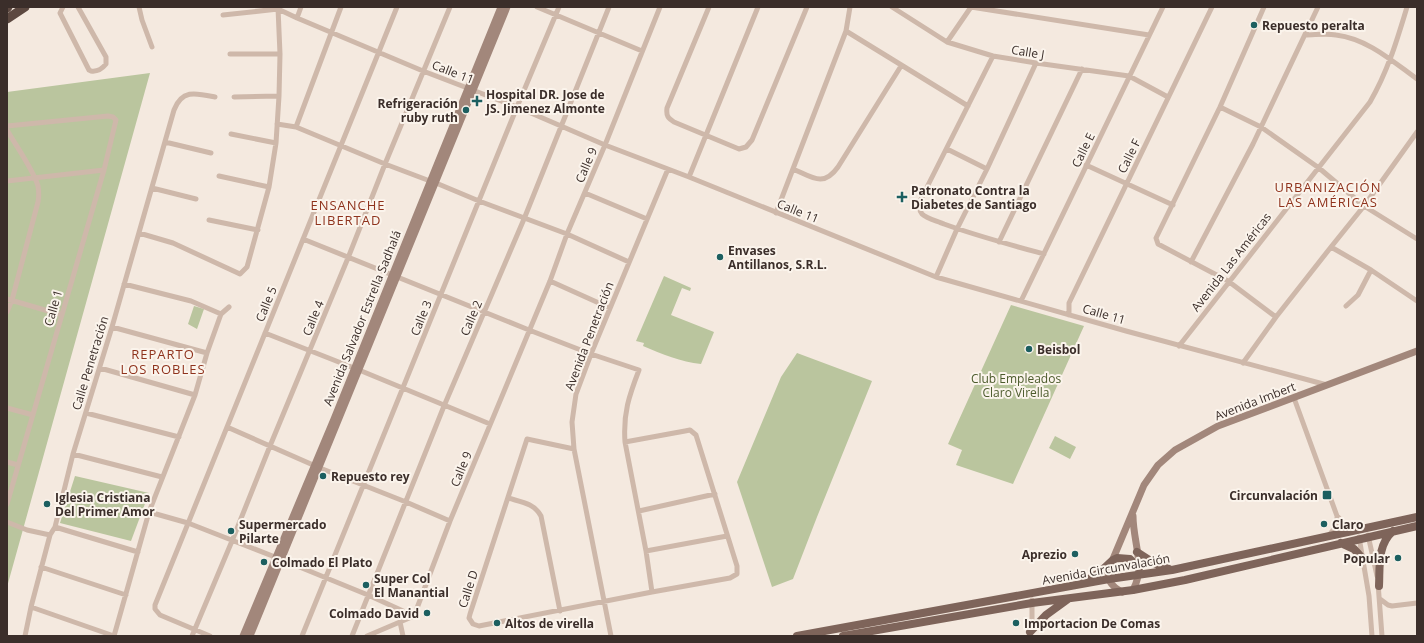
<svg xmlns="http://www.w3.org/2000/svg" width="1424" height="643" font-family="'Open Sans',sans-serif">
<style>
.green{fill:#bac59e}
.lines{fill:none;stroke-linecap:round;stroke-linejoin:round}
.minor{stroke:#ceb8aa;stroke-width:5}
.secondary{stroke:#a2877b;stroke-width:7}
.primary{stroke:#7e645a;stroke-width:8}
.motorway{stroke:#5c4840;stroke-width:9}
.poi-dot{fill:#1c5f60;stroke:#fbf4ec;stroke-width:1.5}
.labels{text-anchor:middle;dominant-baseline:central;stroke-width:4;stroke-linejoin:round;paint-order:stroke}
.poi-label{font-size:12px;font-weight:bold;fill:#3b2e2a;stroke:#fbf4ec;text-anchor:start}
.street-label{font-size:12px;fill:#3b2e2a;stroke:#fbf4ec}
.park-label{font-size:12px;fill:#4c5b2c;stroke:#fbf4ec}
.neighbourhood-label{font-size:13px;letter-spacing:1px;fill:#8f331d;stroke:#fbf4ec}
</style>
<rect width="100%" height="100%" fill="#f4e9df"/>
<path class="green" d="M150 73 7 587V92Z
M664 276 691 288 690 291 682 288 671 315 714 332 701 364C681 362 662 354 643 346L644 343 636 341Z
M1011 305 1084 326 1013 484 956 465 962 450 948 444Z
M194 306 204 309 197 329 188 324Z
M797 353 872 381 817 517 793 579 772 587 737 482 781 377Z
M1055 436 1076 447 1070 459 1049 448Z
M75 476 149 493 131 541 60 523Z"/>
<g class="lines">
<path class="minor" d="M63 7 60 13 89 70 91 71C98 72 102 69 106 64V57L78 7
M139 7 142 20 152 47
M537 7 642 51
M709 7 667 108C666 116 668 118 674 122L739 149 746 147 752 140 807 7
M892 7 947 42 993 56 1036 63 1129 76 1168 97
M971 7 1149 35
M1264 7 1220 107 1156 238 1158 244 1228 281 1276 317
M223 15 278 9 297 18 423 71 517 107 605 145 689 177 936 277 1126 331 1327 385
M297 18 301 7
M846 31 968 106
M1305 35C1315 35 1326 33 1336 35 1368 39 1392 61 1417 79
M947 42 971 7
M230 54H280
M993 56 921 199C920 204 918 209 922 214 927 219 938 221 944 224 977 236 1011 245 1044 254
M234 97 279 96
M1220 107 1261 127 1319 168 1364 206 1417 239
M277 124 296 127 385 164 430 181
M7 126 108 116 113 117 116 120 104 170 7 504
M296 127 341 7
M7 130C16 146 33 169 38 186 39 192 39 197 38 202L12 300 7 312
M231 134 276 143
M165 142 211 153
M947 149 987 169
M1086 165 1173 205
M793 169C812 177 823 188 838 167L901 66
M219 176 269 187
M689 177 758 7
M7 181 104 170
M436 183 479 201 567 234 629 262
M152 188 196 199
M585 193 647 219
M776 213 846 31 850 7
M209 220 258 230
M139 233 173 243 240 274 247 267 269 187 276 143 279 96 280 54 278 8
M303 239 529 330 591 354 639 370C629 396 623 413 625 442L646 551 652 592
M999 242 1082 69
M1331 247 1371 270 1417 301
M1191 262 1253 144 1318 7
M936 277 957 229 987 169 1036 63
M550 281 610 308
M124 284 191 301 221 314
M7 299 62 315
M1021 301 1163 7
M1346 306 1358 295 1371 270
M1069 315V303L1212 7
M112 327 207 353
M265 333 354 368
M1179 346 1370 102C1388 71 1397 40 1407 7
M1243 363 1276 317 1331 247 1364 206 1417 132
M100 368 195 395
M359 370 490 424
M1294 398 1337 516V525L1330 534
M7 408 33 415
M86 413 179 437
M227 427 320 468 406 502 450 521
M574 449 527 439 470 614 469 618 473 624 479 626 652 592 730 578 737 574V566L696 435 690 430 685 431 625 442
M73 454 162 477
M7 462 18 465
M508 498C521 502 534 503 541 516L560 611
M639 511 715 494
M149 512 188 523 275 557 368 595 414 616
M1338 517 1345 525 1355 530
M7 522 27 530 50 535
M55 527 138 552
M1368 535 1377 576
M1359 537 1369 596 1372 636
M646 551 727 536
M41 567 126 595
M1378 583 1382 636
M1380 599 1388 605 1392 606 1417 603
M31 607 114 636 149 512 195 395 207 353 221 314 229 307
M414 616 450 521 550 281 567 234 605 145 660 7
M400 622 403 636
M25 636 31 607 50 535 55 527 73 454 112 327 174 110C182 89 196 93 215 97
M192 636 232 541 270 446 348 258 385 164 450 7
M210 636 160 615 155 609V605L397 7
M302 636 517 107 559 7
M352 636 444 406 524 219 609 7
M367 636 414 616
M611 636 574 449 572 422 576 394 591 354 668 169
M1029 636 1032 621V600"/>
<path class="secondary" d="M1133 590C1146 567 1133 542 1133 516
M1122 592C1111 586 1105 579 1110 566L1144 485 1158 465 1175 450 1218 426 1417 351
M243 636 334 419 501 7
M250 636 507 7"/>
<path class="primary" d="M1341 543 1354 549 1363 559
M1137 552 1154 563 1169 569
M1084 582 1099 573 1113 560 1117 558 1130 559 1139 568
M1379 586C1380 567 1377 545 1393 531
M1030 632 1046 615 1068 599
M797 636 1109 579 1172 570 1417 517
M843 636 1032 603 1133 590 1185 580 1417 526"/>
<path class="motorway" d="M7 8 8 7
M7 19 25 7"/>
</g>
<g class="poi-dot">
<circle cx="1254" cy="25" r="4"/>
<path d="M475 95h4v4h4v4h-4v4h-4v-4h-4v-4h4z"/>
<circle cx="466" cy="110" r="4"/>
<path d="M900 191h4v4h4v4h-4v4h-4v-4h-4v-4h4z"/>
<circle cx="720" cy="257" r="4"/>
<circle cx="1029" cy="349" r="4"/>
<circle cx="323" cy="476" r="4"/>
<rect x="1322" y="490" width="10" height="10" rx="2"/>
<circle cx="47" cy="504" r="4"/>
<circle cx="1324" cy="524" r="4"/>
<circle cx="231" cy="531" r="4"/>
<circle cx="1075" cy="554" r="4"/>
<circle cx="1398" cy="558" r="4"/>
<circle cx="264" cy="562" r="4"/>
<circle cx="366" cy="585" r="4"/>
<circle cx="427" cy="613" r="4"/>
<circle cx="497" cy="623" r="4"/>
<circle cx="1016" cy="623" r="4"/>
</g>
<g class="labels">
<g class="poi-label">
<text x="1262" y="25">Repuesto peralta</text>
<text x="486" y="94">Hospital DR. Jose de<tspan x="486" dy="14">JS. Jimenez Almonte</tspan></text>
<text x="458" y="103" text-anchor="end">Refrigeración<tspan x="458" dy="14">ruby ruth</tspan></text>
<text x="911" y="190">Patronato Contra la<tspan x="911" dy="14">Diabetes de Santiago</tspan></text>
<text x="728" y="250">Envases<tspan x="728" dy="14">Antillanos, S.R.L.</tspan></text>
<text x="1037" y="349">Beisbol</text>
<text x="331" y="476">Repuesto rey</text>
<text x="1318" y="495" text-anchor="end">Circunvalación</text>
<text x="55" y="497">Iglesia Cristiana<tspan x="55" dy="14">Del Primer Amor</tspan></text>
<text x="239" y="524">Supermercado<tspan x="239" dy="14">Pilarte</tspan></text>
<text x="1332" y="524">Claro</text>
<text x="1067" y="554" text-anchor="end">Aprezio</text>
<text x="1390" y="558" text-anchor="end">Popular</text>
<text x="272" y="562">Colmado El Plato</text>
<text x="374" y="578">Super Col<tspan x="374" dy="14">El Manantial</tspan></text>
<text x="419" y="613" text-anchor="end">Colmado David</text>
<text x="505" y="623">Altos de virella</text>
<text x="1024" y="623">Importacion De Comas</text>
</g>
<g class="street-label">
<text transform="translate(1028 52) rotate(9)">Calle J</text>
<text transform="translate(453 72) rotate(21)">Calle 11</text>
<text transform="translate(1083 150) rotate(-64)">Calle E</text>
<text transform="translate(1129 156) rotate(-64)">Calle F</text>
<text transform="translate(586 165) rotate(-67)">Calle 9</text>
<text transform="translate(798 211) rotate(22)">Calle 11</text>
<text transform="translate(1231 262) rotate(-52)">Avenida Las Américas</text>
<text transform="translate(266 304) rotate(-68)">Calle 5</text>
<text transform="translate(53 308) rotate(-74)">Calle 1</text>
<text transform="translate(1104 314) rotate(16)">Calle 11</text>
<text transform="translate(313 318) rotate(-68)">Calle 4</text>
<text transform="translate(362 318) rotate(-68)">Avenida Salvador Estrella Sadhalá</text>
<text transform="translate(421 318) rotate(-68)">Calle 3</text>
<text transform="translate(471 318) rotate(-67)">Calle 2</text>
<text transform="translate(589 336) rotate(-69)">Avenida Penetración</text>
<text transform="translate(90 363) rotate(-73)">Calle Penetración</text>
<text transform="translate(1255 401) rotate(-21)">Avenida Imbert</text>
<text transform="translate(461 469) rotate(-68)">Calle 9</text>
<text transform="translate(1106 569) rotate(-10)">Avenida Circunvalación</text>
<text transform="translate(468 589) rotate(-72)">Calle D</text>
</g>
<g class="park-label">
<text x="1016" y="378">Club Empleados<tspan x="1016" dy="14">Claro Virella</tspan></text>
</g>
<g class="neighbourhood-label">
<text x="1328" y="187">URBANIZACIÓN<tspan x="1328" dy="15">LAS AMÉRICAS</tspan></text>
<text x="348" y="205">ENSANCHE<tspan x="348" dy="15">LIBERTAD</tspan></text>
<text x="163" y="354">REPARTO<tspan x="163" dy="15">LOS ROBLES</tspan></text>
</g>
</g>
<rect width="1424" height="643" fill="none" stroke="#3b2e2a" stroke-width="16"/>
</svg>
